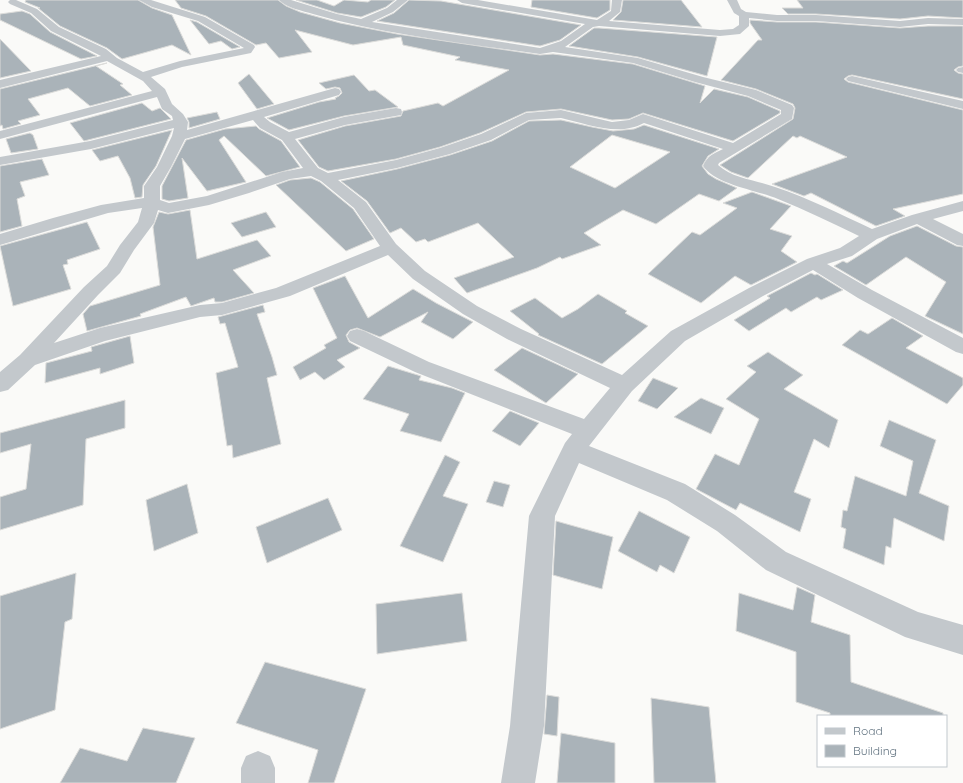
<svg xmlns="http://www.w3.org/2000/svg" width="963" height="783" font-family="Quicksand,sans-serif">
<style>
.building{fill:#aab3b9;stroke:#dcdcda;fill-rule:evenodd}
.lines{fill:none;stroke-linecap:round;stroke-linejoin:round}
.minor{fill:#c3c8cc;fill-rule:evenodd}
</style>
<rect width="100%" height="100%" fill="#fafaf8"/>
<path class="building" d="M26 0H138L152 8 172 15 191 55 172 45 122 59 107 48 60 26 38 8H40L25 2Z
M175 0H278L286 6 300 12 340 23 397 34 540 55 553 54 633 64 705 86 700 103 714 89 748 97 780 111V113L733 141 643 113 629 119 612 120 561 109 526 112 480 133 440 147 396 159 328 171 319 167 298 140 345 126 401 116 403 111 438 103 443 106 509 70 455 60 460 57 403 45 401 37 353 45 295 30 312 52 279 58 266 43 256 45 206 16 181 8Z
M296 0H317L334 6 344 0 368 2 371 0H395L386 7 361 17 337 13Z
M409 0 441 1 581 25 560 40 540 46 377 21 394 13Z
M532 0H610V10L597 18 531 7Z
M623 0H681L702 27 613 20 621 12Z
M797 0H963V18L928 16 900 19 816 14H788L782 8H803Z
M22 11 30 14 50 32 97 56 81 59 0 20V14Z
M190 20 197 22 240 47 232 49 221 41 209 44Z
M750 20 777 22H816L900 28 928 26H963V66L958 67 954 70 958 73 963 74V99L852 75 848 76 844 79 848 82 963 110V194L893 209 905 216 876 226 811 193 804 196 772 184 847 157 800 136 797 138 793 136 748 178 731 172 720 165 793 119 795 108 793 104 756 89 721 80 758 40H762L750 23Z
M594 28H599L717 37 707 76 638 57 569 46Z
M0 39 31 71 0 78Z
M107 63 96 66 123 84 120 85 132 95 90 106 68 88 28 99 40 115 18 121 21 124 3 129 2 125 0 126V89Z
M249 74 274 104 257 109 238 83Z
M354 75 369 91 375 90 398 107 344 116 289 130 267 118 319 102 336 99 335 98 339 96 342 93 340 88 335 87 326 89 319 83Z
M142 103 152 111 160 108 171 119 84 141 70 123Z
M217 112 220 119 189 128V122L187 118Z
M561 120 592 127 613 131 634 129 644 125 719 149 708 156 702 166 708 174 716 179 737 188 719 201 699 194 656 224 623 210 584 233 601 245 562 259 560 257 537 268 467 293 454 278 514 257 478 223 428 242 425 239 416 242 401 228 390 233 367 201 341 181 397 169 450 155 492 141 529 121ZM612 135 670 152 615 188 570 167Z
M256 126 259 129 281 141 300 167 266 176 224 136 219 140 246 182 207 191 182 158 188 198 169 201 162 199V186L186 140 225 129Z
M172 130 156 166 143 185 142 197 135 198 130 178 118 156 100 161 92 150Z
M30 133 33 135 38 149 11 153 6 139Z
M42 159 49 175 20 182 25 196 17 199 22 226 0 232V166Z
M311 178 320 182 353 209 374 239 346 251 276 185 290 180Z
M752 192 791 206 770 229 792 236 781 251 797 262 751 285 735 276 701 303 648 274 692 232 700 235 737 208 723 203Z
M190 210 197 259 257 240 271 256 233 270 254 293 222 302H215L214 298 191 306 186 297 140 314 141 316 87 331 83 314 90 306 160 285 153 227 159 212 168 214Z
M266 212 276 227 242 237 231 223Z
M87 222 100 249 67 260 68 264 63 265 71 289 13 306 0 246Z
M917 226 956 246 963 247V334L925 316 946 282 906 257 866 285 834 266 843 261 847 263 890 236Z
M811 273 815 275 817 274 843 290 821 300 817 297 791 312 786 308 749 331 734 320 770 298 767 296Z
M345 276 368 318 413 289 436 303 473 322 453 339 421 322 428 312 380 337 357 328 350 330 346 335 349 342 360 348 337 360 345 367 324 380 315 372 300 380 293 367 326 348 324 345 337 338 313 288Z
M598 294 627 311 625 313 648 326 602 364 538 335 539 334 510 311 535 298 562 318 578 309Z
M263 305 265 312 257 314 272 357 277 375 267 378 281 444 233 458 232 445 227 446 216 373 238 367 225 323 220 324 218 317Z
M892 318 923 336 906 348 963 378V385L947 404 842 345 860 330 868 334Z
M130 336 134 363 100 374V368L45 383 46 363 92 351 91 347Z
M522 348 578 374 546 403 494 370Z
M768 352 803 375 784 389 838 420 829 448 814 439 794 492 811 499 800 532 740 503 736 510 696 489 715 454 739 465 759 419 726 399 756 372 747 366Z
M388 366 421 376 419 380 452 388 465 393 441 442 400 431 409 414 363 399Z
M653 378 678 388 657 409 638 401Z
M701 398 724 408 711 434 674 417Z
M125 400V428L86 439 83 505 0 530V497L26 489 31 444 0 453V433Z
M510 411 539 423 520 446 492 431Z
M889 420 936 440 919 493 949 506 944 541 894 518 891 548 886 546 884 565 843 548 846 529 841 527 843 510 847 511 855 476 906 496 913 461 880 446Z
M445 455 460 462 443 496 468 504 443 562 400 546Z
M494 481 510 485 503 507 486 502Z
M187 484 198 533 154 551 146 500Z
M328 498 342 530 267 563 256 527Z
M639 511 690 537 674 573 660 565 657 572 618 551Z
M556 521 613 537 602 589 553 575Z
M76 573 72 619 65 622 55 710 0 729V596Z
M797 587 815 595 811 622 850 635 851 682 943 713V716H830V713L796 702V652L736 631 739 593 793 610Z
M462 593 467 641 377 654 376 604Z
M265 662 366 689 334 783H308L318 750 236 723Z
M547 695 559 697 557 736 544 734Z
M651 698 709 707 716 783H654Z
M143 728 195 738 176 783H60L80 748 127 761Z
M561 733 615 743V783H557Z"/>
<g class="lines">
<path class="minor" d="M10 0H16L37 9 59 27 106 49 117 58 143 72 180 61 244 48 198 21 152 7 139 0H151L205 17 254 45 255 47 251 53 182 67 151 77 165 89 172 104 183 114 188 122 187 130 335 88 339 89 341 92 339 95 264 117 270 122 289 132 344 117 396 108 401 109 402 112 401 115 345 125 295 139 318 168 328 173 396 160 440 148 481 134 526 113 561 110 612 122 629 120 643 114 733 143 781 114V110L748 96 695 82 633 63 553 52 540 54C464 43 386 35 313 14 303 11 287 8 279 0H291L337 14 361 19 387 8 397 0H408L393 12 372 22 540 48 561 41 585 24 462 3 457 0H478L597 20 611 11 612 0H622L620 12 609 21 720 30 733 29 739 25V16L734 13 727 0H737L741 9 746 12 777 15H816L900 21 928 18 963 19V25L928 24 900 27 816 21H777L749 18V26L740 34 720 36 599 26 593 27 565 47 638 58 703 77 756 90 792 105 794 108 792 119 719 163 718 165C733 179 757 180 775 187 808 198 840 214 872 229L912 215 963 201V211L933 219 963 234V246L957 245 917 224 877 239 852 256 827 264 872 290 963 338V354L956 352 858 298 813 270 763 296 685 341 632 391 589 446 685 484 735 515 786 552 918 612 963 625V655L905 637 766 570 717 531 667 500 579 463 555 516 544 726 535 783H501L510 726 529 516 565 443 572 434 415 372 350 341 347 336 350 331 357 329 364 331 429 362 584 419 610 388 507 339 463 314 413 279 388 255 290 296 222 315 200 317 105 341 35 365 8 390 0 392V372L20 355 84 287 107 266 120 245 138 222 142 208 108 213 0 245V234L53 218 101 205 144 198V186L157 167 172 136 174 128 91 149 0 165V157L90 141 173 120 172 116 162 109 157 97 0 139V131L152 91 143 81 107 61 0 88V80L101 56 51 31 31 13 10 4 8 2ZM561 118C588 124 618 137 644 123L723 149C713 154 708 155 703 166 716 185 757 190 778 199 805 210 832 223 859 236L840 248 807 259 749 288 671 331 622 375 521 329 477 306 425 271 396 244 366 202 338 180 397 168 450 154 491 140 529 120ZM253 120 260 128 282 140 303 168 282 172 207 196 169 203 160 200V186L171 167 185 139ZM311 176 321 181 354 208 380 246 276 288 222 303 200 305 100 328 54 343 98 295 120 273 134 250 154 223 158 210 168 213 209 205 249 193 290 179Z
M963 67V73L958 72 956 70 958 68Z
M852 76 963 101V109L848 81 846 79 848 77Z
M258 751 270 756 275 768V783H241V768L246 756Z"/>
</g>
<rect x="817" y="715" width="130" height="52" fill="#ffffff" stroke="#c1c8cd"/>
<rect x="825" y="728" width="20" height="6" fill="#c3c8cc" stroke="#c1c8cd"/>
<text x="853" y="735" font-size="12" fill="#657683">Road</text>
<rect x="825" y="745" width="20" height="12" fill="#aab3b9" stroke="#c1c8cd"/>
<text x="853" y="755" font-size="12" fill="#657683">Building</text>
</svg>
